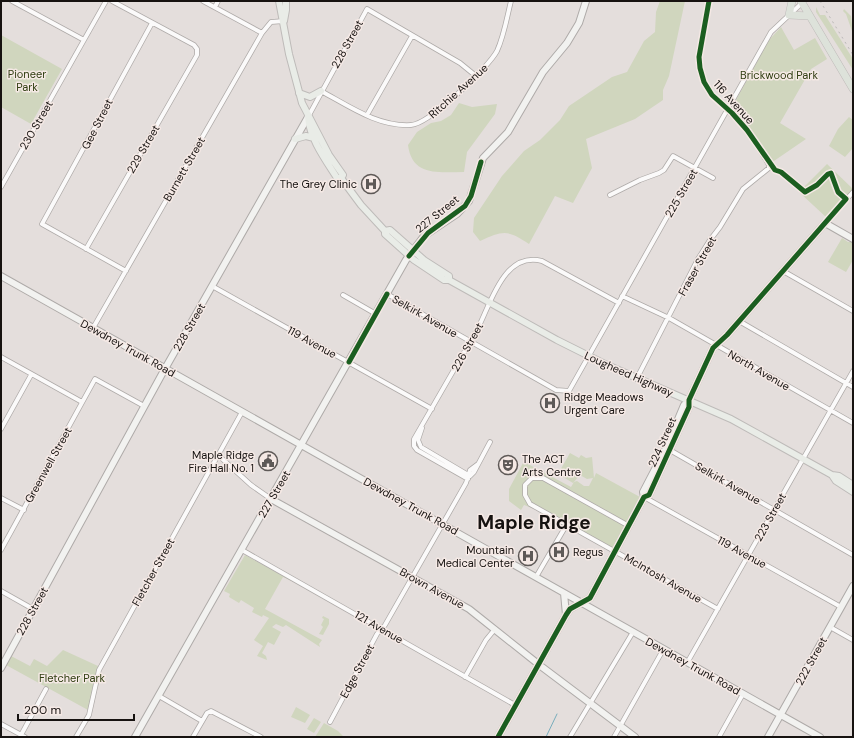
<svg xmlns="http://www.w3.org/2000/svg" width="854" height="738" font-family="'DM Sans',sans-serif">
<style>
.green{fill:#d0d6be}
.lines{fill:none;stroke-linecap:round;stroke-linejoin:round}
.stream{stroke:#78adbc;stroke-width:1}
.street-casing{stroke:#aeaaa8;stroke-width:5.5}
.secondary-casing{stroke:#aeaaa8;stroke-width:8}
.primary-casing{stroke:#bebbb9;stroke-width:8}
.highway-casing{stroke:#bebbb9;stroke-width:8}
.street{stroke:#fbfafa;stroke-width:4}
.secondary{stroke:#f2f2f0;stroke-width:6}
.primary{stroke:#e9ece7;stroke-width:6}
.highway{stroke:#dde2da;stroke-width:7}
.rail{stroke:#bab8b7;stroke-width:1;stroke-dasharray:2 4;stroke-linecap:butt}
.cycleway-casing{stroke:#f5e9e5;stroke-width:8}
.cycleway{stroke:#1b5e20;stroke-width:5}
.labels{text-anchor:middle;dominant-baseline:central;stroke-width:3;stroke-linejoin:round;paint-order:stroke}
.street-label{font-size:11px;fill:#161210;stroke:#f5e9e5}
.park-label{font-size:11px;fill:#303e12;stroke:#f5e9e5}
.poi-label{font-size:11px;fill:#161210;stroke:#f5e9e5;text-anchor:end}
.town-label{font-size:19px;font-weight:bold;fill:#161210;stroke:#f5e9e5}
</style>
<rect width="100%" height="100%" fill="#e4dedc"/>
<path class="green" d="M660 1H685L669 76 663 90V100L635 119 586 139 592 168 573 203 555 196 529 244C507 229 503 231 480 241L473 232 474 218 502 176 524 151 540 140 560 120 569 106 612 77 627 72 644 41 655 32 656 12Z
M816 7 820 15H825L853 59V70L816 12Z
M844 9 851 16 853 34 846 14 843 11Z
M781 27 794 50 815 38 827 59 811 69 780 123 806 139 771 163 732 107 769 40Z
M1 35 62 69 31 124 1 107Z
M459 103 472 107 497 104 495 114 467 152 464 172C439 172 412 177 408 145L417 132 431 123 441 121 451 115Z
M849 117 853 120V148L845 157 829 146 838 129Z
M827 164 853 189 827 218 799 192Z
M842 238 848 242H853V260L846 272 828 262Z
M570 453 579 458 581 455 586 458 592 457 594 478 596 473 640 497 629 519 623 524 625 529 616 546 612 547 565 522 563 526 544 515 538 510 524 505 521 510 509 501V489L523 463H526L571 487 574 482 577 481 584 486H589L593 478 587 479 580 475 573 483 558 474Z
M245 555 294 582 283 577 265 609 322 640 319 644 320 647 286 625 283 627 276 624 272 627 281 632 274 645 268 642 262 653 266 656 267 660 257 656 263 646 254 640 269 618 263 615 262 617 252 612 254 608 241 600 239 603 229 597 230 594 224 591Z
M323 616 329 619V624L323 635 319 634 323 627 321 625 324 619 322 618Z
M63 650 98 666 88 710 6 665 11 656 30 666 34 659 47 666Z
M296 707 310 715 305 723 291 717Z
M314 718 321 722 314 733 307 729Z
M324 723 338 731 344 737H315Z"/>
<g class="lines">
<path class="stream" d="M546 737 557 714"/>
<g class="street-casing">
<path id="street" d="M12 1 84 40
M203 1 262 33
M215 7 218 1
M321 91C349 106 378 127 411 125 429 124 488 68 497 51 504 36 507 17 511 1
M367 115 412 36
M308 117 367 9 460 63 476 76
M1 187 106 1
M610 195 640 180 659 173 664 170 673 156 713 178
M825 223 853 192
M86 249 197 55V49L194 45 112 1
M126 271 42 224 152 23
M783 271 853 311
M212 286 432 409
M387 294 556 390 569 391 771 32 802 3
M343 295 376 314
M622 296 669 318 853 423
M739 321 853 387
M93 328 262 33 271 22 284 21
M1 357 82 402
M637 378 698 259 710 240 720 227 743 189 769 168V165C762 153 754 140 745 129 728 107 700 93 699 62 699 42 707 21 709 1
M422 428 418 440 421 447 470 476
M1 429 31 375
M668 449 853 555
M218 455 251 485 271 499
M470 476 474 472 490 442
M468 479 417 450 414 446V439L478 328C491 303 504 251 542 261L619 303
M644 497 841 607
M1 498 24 510
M629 526 543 478H532L525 485V495L530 504 718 609
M1 550 95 379 144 406
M242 550 515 705
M536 577 567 524
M1 591 33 609
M830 627 853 640
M687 663 853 371
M465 677 486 640 495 629
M159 696 202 721
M330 722 377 634 385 625 466 483 470 470 478 464
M1 724 25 737
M21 735 46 689
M76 737 89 715 99 670 242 412
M193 737 207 713 211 711 261 737
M570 737 633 632
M614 737 663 650
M719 737 743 694"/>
</g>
<g class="secondary-casing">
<path id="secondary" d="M1 276 820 737
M644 497 643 492 666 448 684 405 689 400
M271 499 469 609 542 667 635 737
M564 593 566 615
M1 668 162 374 308 117
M135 737 406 260 424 236 457 214 469 201 483 158 508 132 543 72 567 43 579 23 586 1
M498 737 566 615 570 609 590 598 644 497 649 495 689 407V400L713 348 727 335 825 223 853 239
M768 737 853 586"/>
</g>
<g class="primary-casing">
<path id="primary" d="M279 1 289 54 302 103 329 155 343 175 341 178
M284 21 286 10V1
M299 93 310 97 321 91
M308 117C310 139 325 159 337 178H341L361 205 385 231 390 230 424 260 449 276V280
M295 139 306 136 314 138
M385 231V234L414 260 444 280H449L557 340 607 365 731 419 832 475 836 481 853 492
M832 475 839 476 853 485"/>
</g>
<g class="highway-casing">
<path id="highway" d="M792 1 789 15 809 16
M801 1 853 89"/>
</g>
<use href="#street" class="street"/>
<use href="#secondary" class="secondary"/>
<use href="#primary" class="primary"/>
<use href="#highway" class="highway"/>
<path class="rail" d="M820 1 853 55"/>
<g class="cycleway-casing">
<path id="cycleway" d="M409 256 428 233 465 206 471 196 481 162
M349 362 387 294
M498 737 566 615 570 609 590 598 644 497 649 495 689 407V400L713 348 727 335 846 199 838 192 831 173 828 174 817 185 805 192 781 172 775 170 747 130 732 113 712 95 704 82 700 68 699 57 709 1"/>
</g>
<use href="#cycleway" class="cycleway"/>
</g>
<defs>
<g id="hospital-ring" transform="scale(1)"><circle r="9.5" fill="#f5e9e5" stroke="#5e5957" stroke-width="1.5"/><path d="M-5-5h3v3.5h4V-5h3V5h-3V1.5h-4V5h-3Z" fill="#5e5957"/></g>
<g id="civic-ring" transform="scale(1)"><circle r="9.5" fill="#f5e9e5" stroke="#5e5957" stroke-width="1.5"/><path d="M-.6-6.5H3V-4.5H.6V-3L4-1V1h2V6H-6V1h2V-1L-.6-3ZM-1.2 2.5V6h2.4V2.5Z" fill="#5e5957"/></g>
<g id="theatre-ring" transform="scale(1)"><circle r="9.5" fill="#f5e9e5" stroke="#5e5957" stroke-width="1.5"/><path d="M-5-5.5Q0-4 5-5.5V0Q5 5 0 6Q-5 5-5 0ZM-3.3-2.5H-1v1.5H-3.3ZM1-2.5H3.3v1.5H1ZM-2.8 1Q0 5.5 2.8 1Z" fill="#5e5957"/></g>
</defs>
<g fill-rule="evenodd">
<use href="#hospital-ring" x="371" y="184"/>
<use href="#hospital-ring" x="550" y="403"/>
<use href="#civic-ring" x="268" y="461"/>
<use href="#theatre-ring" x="508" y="465"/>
<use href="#hospital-ring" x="559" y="552"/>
<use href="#hospital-ring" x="528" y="556"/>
</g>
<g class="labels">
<g class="street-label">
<text transform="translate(347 44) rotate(-61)">228 Street</text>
<text transform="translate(458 91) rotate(-42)">Ritchie Avenue</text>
<text transform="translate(734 102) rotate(48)">116 Avenue</text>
<text transform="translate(97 124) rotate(-63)">Gee Street</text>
<text transform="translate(36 125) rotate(-60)">230 Street</text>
<text transform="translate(143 149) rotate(-60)">229 Street</text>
<text transform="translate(184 169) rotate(-60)">Burnett Street</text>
<text transform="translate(681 193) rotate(-60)">225 Street</text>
<text transform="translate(437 214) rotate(-39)">227 Street</text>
<text transform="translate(697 266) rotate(-61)">Fraser Street</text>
<text transform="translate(425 316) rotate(30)">Selkirk Avenue</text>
<text transform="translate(189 327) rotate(-60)">228 Street</text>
<text transform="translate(312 342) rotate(29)">119 Avenue</text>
<text transform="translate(467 347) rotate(-61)">226 Street</text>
<text transform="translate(128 348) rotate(29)">Dewdney Trunk Road</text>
<text transform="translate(759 370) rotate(30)">North Avenue</text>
<text transform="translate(629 374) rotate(24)">Lougheed Highway</text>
<text transform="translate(662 442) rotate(-66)">224 Street</text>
<text transform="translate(48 465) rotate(-61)">Greenwell Street</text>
<text transform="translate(728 483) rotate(30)">Selkirk Avenue</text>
<text transform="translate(274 494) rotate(-60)">227 Street</text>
<text transform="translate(411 506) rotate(29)">Dewdney Trunk Road</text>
<text transform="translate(770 517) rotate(-61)">223 Street</text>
<text transform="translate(742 552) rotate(29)">119 Avenue</text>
<text transform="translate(153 572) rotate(-61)">Fletcher Street</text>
<text transform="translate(663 578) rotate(30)">McIntosh Avenue</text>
<text transform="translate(432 588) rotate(29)">Brown Avenue</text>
<text transform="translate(32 611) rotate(-61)">228 Street</text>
<text transform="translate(379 627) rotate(30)">121 Avenue</text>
<text transform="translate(811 661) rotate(-61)">222 Street</text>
<text transform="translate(693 666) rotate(29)">Dewdney Trunk Road</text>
<text transform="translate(357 671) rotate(-62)">Edge Street</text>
</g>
<g class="park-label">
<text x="27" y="74">Pioneer<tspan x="27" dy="13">Park</tspan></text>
<text x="779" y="75">Brickwood Park</text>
<text x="72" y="678">Fletcher Park</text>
</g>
<g class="poi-label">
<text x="357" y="184">The Grey Clinic</text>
<text x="564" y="397" text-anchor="start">Ridge Meadows<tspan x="564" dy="13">Urgent Care</tspan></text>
<text x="254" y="455">Maple Ridge<tspan x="254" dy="13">Fire Hall No. 1</tspan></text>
<text x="522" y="459" text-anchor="start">The ACT<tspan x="522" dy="13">Arts Centre</tspan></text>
<text x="514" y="550">Mountain<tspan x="514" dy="13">Medical Center</tspan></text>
<text x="573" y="552" text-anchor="start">Regus</text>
</g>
<g class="town-label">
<text x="534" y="522">Maple Ridge</text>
</g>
</g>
<rect width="854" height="738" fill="none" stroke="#161210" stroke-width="4"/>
<path d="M18 714v6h116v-6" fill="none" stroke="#161210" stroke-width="2"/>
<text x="24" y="714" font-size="12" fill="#161210" stroke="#f5e9e5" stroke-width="3" paint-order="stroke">200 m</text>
</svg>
